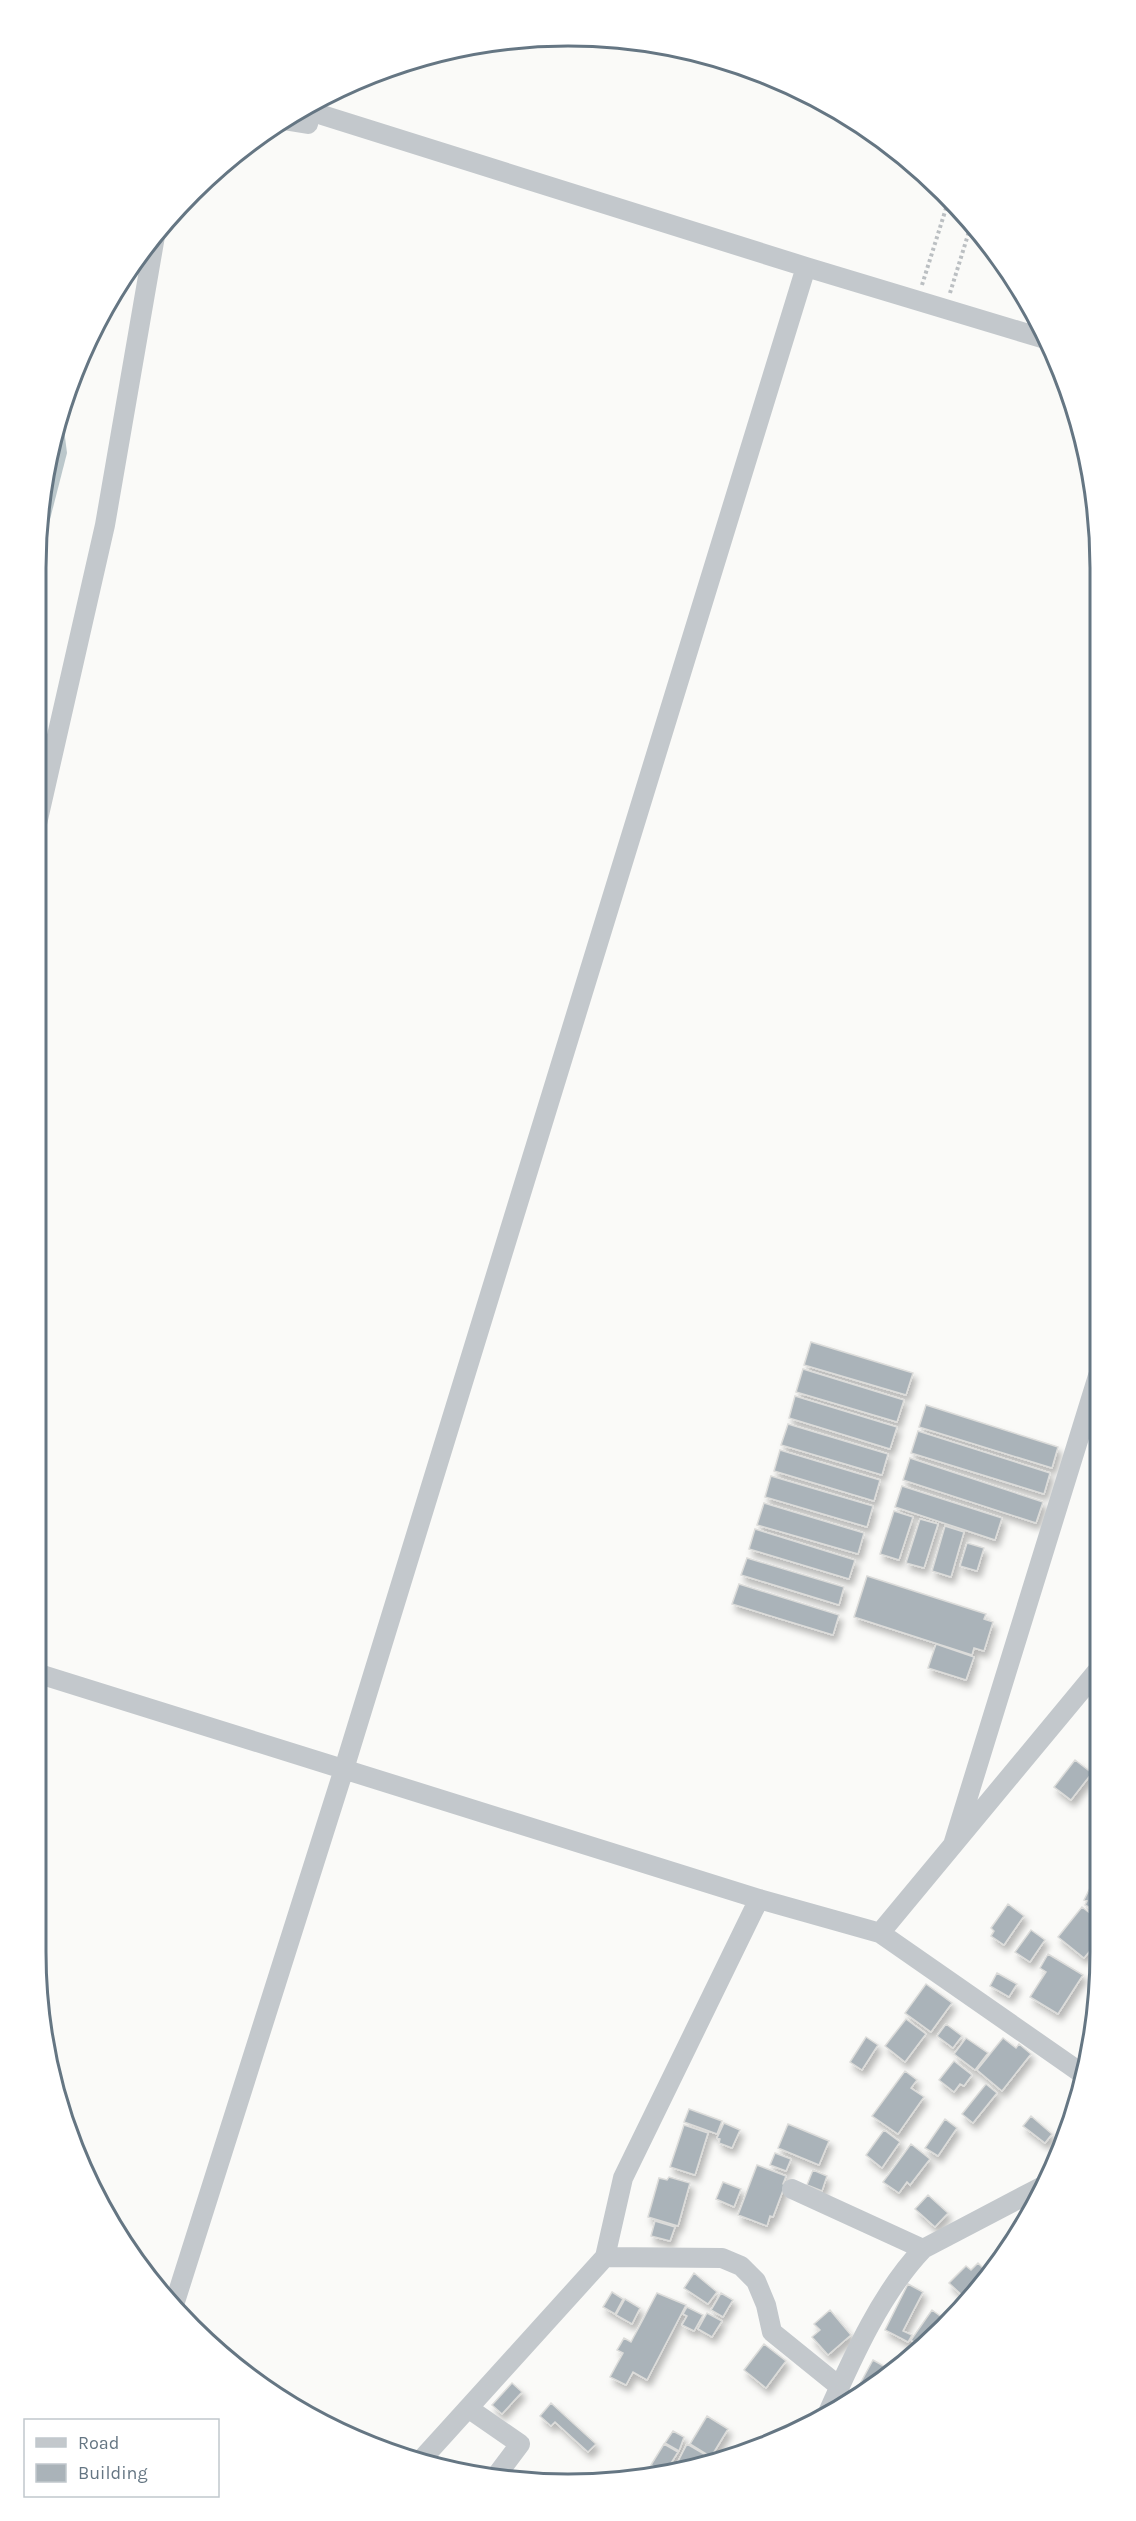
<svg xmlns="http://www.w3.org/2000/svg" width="1136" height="2521" font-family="Karla,sans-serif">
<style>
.water{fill:#bbc7cb}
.building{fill:#aab3b9;stroke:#dcdcda;stroke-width:1.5;filter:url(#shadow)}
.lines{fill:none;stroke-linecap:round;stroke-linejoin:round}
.path{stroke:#bbbfc2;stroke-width:4;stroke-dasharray:3 3;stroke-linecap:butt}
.minor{stroke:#c3c8cc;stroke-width:20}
.rim{fill:none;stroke:#657683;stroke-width:3}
</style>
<defs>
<filter id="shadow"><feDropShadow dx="3.5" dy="6" stdDeviation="3" flood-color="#0004"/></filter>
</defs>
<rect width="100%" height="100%" fill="#fafaf8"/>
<path class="water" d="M62 413 67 453 36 574 46 465Z"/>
<path class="building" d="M811 1342 913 1373 906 1395 804 1365Z
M803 1369 904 1400 897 1422 796 1392Z
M795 1396 897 1427 890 1449 789 1418Z
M926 1405 1058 1447 1052 1468 919 1427Z
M788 1424 888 1454 882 1475 781 1445Z
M918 1431 1050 1473 1044 1494 911 1453Z
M780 1450 880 1480 874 1501 774 1471Z
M910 1458 1043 1502 1036 1523 903 1480Z
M771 1476 873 1506 867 1527 765 1497Z
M902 1486 1002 1518 995 1540 895 1507Z
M764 1503 864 1533 858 1554 757 1525Z
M894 1511 913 1517 899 1560 880 1554Z
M920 1519 938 1524 924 1568 906 1563Z
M945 1526 964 1532 951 1577 932 1571Z
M755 1529 855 1560 849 1579 749 1549Z
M967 1543 984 1548 977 1571 960 1566Z
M747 1558 844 1587 839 1605 741 1575Z
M867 1576 986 1614 984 1619 993 1622 984 1651 974 1648 972 1655 854 1617Z
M739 1584 839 1615 833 1635 732 1604Z
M936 1644 974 1657 966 1680 928 1668Z
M1075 1760 1092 1773 1071 1800 1054 1787Z
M1100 1814V1829L1092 1823Z
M1090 1888 1100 1893V1914L1085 1905 1087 1901 1084 1900Z
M1008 1904 1024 1916 1004 1945 991 1936 994 1931 991 1928Z
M1082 1907 1100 1921V1939L1084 1958 1058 1937Z
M1031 1930 1045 1940 1030 1962 1015 1952Z
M1048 1954 1083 1975 1058 2014 1030 1997 1046 1972 1040 1968Z
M997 1973 1017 1984 1009 1997 990 1986Z
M926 1984 952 2003 931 2032 905 2013Z
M906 2019 926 2034 905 2062 885 2046Z
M946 2024 962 2036 953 2048 937 2036Z
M866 2037 878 2045 862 2070 850 2062Z
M966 2038 988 2053 975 2070 954 2054Z
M1003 2038 1016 2048 1019 2044 1031 2054 1002 2091 977 2070Z
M954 2061 972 2075 964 2086 960 2084 954 2092 939 2080Z
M905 2071 917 2080 911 2088 924 2097 898 2134 872 2116Z
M986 2084 997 2093 973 2123 962 2114Z
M689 2109 722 2121 717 2134 684 2122Z
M1031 2116 1052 2134 1045 2143 1023 2126Z
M945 2119 957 2128 938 2156 925 2148Z
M724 2123 740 2130 732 2148 719 2143 720 2139 717 2138Z
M788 2124 829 2141 819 2165 778 2148Z
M684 2125 708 2133 695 2175 670 2167Z
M884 2130 900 2142 882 2168 866 2155Z
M911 2144 930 2159 910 2185 907 2182 899 2193 883 2182Z
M775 2153 791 2159 786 2171 770 2165Z
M757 2165 786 2176 783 2184 785 2185 773 2217 770 2216 767 2226 738 2215Z
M813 2170 827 2176 822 2191 807 2185Z
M669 2177 690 2183 678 2226 648 2217 659 2178 667 2180Z
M723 2182 741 2189 734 2207 716 2199Z
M928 2195 948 2213 935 2227 915 2209Z
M655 2221 675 2227 670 2241 651 2236Z
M978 2263 987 2272 980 2280 982 2282 976 2291 967 2300 949 2283 966 2266 971 2270Z
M694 2273 717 2292 708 2304 684 2288Z
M908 2284 923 2292 903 2331 912 2335 908 2342 885 2330Z
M612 2292 623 2299 615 2314 603 2307Z
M657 2293 686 2305 647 2380 633 2372 626 2385 610 2377 623 2353 617 2350 624 2338 631 2342Z
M721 2293 733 2300 723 2317 711 2310Z
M625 2299 640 2308 632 2324 616 2315Z
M687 2307 703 2315 694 2331 682 2325 687 2316 683 2314Z
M830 2310 851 2335 828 2355 812 2337 820 2330 814 2324Z
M932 2310 947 2321 918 2345 911 2340Z
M707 2313 722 2321 712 2337 698 2329Z
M764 2344 786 2361 766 2388 744 2370Z
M873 2360 889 2369 858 2394 855 2393Z
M512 2383 522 2392 502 2414 492 2405Z
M551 2403 596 2444 588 2452 555 2422 551 2426 540 2416Z
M707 2416 728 2429 711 2457 690 2444Z
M673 2431 684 2437 679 2451 665 2443Z
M664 2444 678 2452 665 2473 651 2465Z
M687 2444 711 2458 708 2464 672 2473Z"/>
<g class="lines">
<path class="path" d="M922 285 948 202
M950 293 971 225"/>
<path class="minor" d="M303 109 806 267 1045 339
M283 120 308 124 310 112
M36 828 105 525 155 236
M36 1673 759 1899 880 1933 1084 2075
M953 1845 1098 1376
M880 1933 1099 1669
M792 2189 923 2249
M605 2257 722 2258 741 2266 756 2281 766 2305 772 2332 840 2387
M173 2308 344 1769 806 267
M468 2408 520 2444 496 2476
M826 2417C851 2361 880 2294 923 2249L1041 2187
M422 2459 605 2257 623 2178 759 1899"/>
</g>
<path d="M0 0H1136V2521H0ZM568 46H568A522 522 0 0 1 1090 568V1952A522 522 0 0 1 568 2474H568A522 522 0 0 1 46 1952V568A522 522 0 0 1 568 46Z" fill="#fff" fill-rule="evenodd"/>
<path class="rim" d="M568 46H568A522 522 0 0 1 1090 568V1952A522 522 0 0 1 568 2474H568A522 522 0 0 1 46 1952V568A522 522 0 0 1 568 46Z"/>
<rect x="24" y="2419" width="195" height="78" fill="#ffffff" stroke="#c1c8cd" stroke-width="1.5"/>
<rect x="36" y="2438" width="30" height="9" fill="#c3c8cc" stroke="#c1c8cd" stroke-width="1.5"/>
<text x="78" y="2449" font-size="18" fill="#657683">Road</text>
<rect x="36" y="2464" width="30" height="18" fill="#aab3b9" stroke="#c1c8cd" stroke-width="1.5"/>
<text x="78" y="2479" font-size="18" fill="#657683">Building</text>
</svg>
